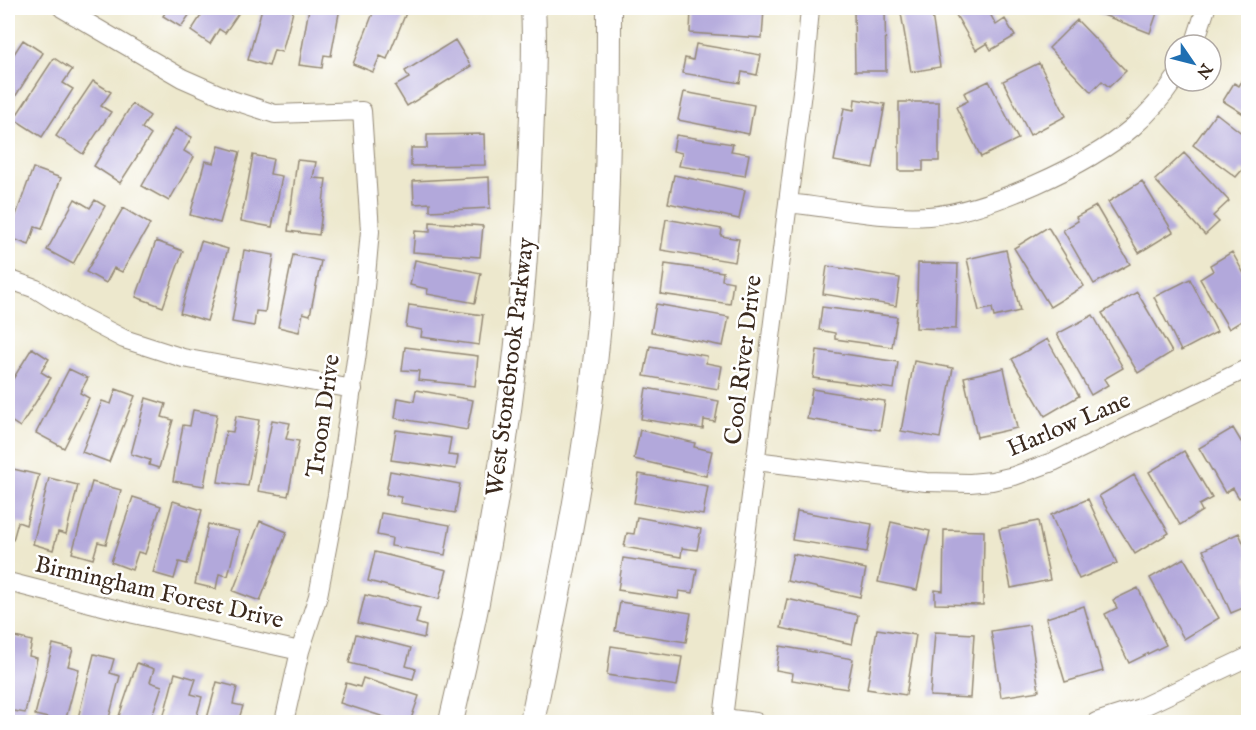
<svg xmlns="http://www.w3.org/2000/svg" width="1256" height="730" font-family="'IM FELL English',serif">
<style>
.building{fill:#b2a8db}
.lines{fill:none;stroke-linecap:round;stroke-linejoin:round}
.minor-casing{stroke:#948976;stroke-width:20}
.tertiary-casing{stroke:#948976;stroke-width:26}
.minor{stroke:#fff;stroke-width:18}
.tertiary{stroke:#fff;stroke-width:24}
.labels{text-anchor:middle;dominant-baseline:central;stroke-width:5;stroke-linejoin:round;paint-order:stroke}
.street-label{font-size:24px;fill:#3b2a1e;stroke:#fff}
</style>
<rect width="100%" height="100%" fill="#fff"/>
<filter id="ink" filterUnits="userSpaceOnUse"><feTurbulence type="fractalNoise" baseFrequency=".0167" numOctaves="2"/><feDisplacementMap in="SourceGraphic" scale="12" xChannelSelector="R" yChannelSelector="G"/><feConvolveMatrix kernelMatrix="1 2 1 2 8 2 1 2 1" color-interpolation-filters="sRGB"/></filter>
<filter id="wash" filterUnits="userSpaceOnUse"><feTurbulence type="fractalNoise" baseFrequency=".008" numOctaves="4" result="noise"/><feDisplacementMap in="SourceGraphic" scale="24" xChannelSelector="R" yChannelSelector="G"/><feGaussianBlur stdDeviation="1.35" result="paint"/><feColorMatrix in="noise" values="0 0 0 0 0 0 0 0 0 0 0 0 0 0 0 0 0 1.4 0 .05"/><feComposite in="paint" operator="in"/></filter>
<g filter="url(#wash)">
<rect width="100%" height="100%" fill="#ede8cd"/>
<g id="blocks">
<path class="building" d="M168 8H194L181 27 163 16Z
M206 8H242L225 33 219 29 210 44 191 31Z
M262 8H294L282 52 274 50 269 66 248 60Z
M309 8H340L331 56 324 55 322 68 299 65Z
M375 8H408L387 59 380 56 373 72 353 64Z
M691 8 764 9 762 38 690 33Z
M862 8H885L886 71H855L854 9Z
M907 8H931L940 67 911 72 901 13 907 12Z
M952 8H987L996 25 1005 19 1015 36 991 50 987 43 976 50Z
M1085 8H1152L1158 10 1150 33Z
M1077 20 1126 71 1109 87 1102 81 1091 92 1049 48Z
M23 40 43 53 8 108V50L14 54Z
M455 40 471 66 407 106 395 86 409 78 405 71Z
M696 44 761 55 757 75 742 72 740 83 682 73 685 58 693 60Z
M54 58 72 70 63 83 73 89 42 137 14 119Z
M1039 63 1066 116 1030 135 1003 81Z
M1248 71V117L1223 101 1234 83 1239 86Z
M93 81 111 92 101 106 111 112 83 154 56 136Z
M989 81 1018 139 981 157 956 107 968 101 964 93Z
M684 92 754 105 749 134 678 120Z
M855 99 885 104 873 168 834 161 844 108 854 110Z
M899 102H939V161H923V171H899Z
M132 104 150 116 142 128 151 135 120 183 94 166Z
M1216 113 1248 138V174L1242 170 1236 177 1193 145Z
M175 128 192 137 184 151 194 157 169 201 142 186Z
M484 134 485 165 411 166V148H427V135Z
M676 135 733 144 731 151 749 154 745 176 679 166 682 153 673 151Z
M219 146 240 152 220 223 190 215 205 161 214 163Z
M1184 153 1229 201 1213 216 1219 222 1205 235 1155 180Z
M253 155 273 159 270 174 282 176 272 227 241 221Z
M297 160 316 162 313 178 326 179 319 235 288 231Z
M33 168 61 178 42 229 35 227 29 245 8 237Z
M674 175 745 190 739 219 668 203Z
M489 177 490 208 430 211V203L414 204 413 181Z
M1142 181 1173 232 1139 253 1108 202Z
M75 199 90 208 95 200 105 206 73 264 47 250Z
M1096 206 1130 264 1094 284 1063 230 1078 221 1076 217Z
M123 208 150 224 122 272 114 268 106 283 86 272Z
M666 219 722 229 721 236 739 239 735 262 661 250Z
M430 222 483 226 480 257 413 252 415 231 430 232Z
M1048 227 1084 286 1050 307 1014 248Z
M156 241 183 251 163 307 136 297Z
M201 241 228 249 207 321 180 313Z
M244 250 274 255 265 312 256 311 254 326 232 322Z
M1006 250 1020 311 994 317 992 308 979 311 967 259Z
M1232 252 1248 281V317L1229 329 1200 279 1213 271 1210 265Z
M293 255 321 261 310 315 303 313 299 332 278 327Z
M415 260 481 273 475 303 427 294 428 289 410 285Z
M918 263 958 264 956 329 916 328Z
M665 264 723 272 722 280 733 282 730 304 661 294Z
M827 266 900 278 896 306 823 294Z
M1190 279 1217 332 1181 351 1154 297Z
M1137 292 1172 352 1138 373 1102 313Z
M656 304 729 317 723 346 651 332Z
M409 305 483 315 479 345 421 337 422 330 406 327Z
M822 307 897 317 892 347 835 339V333L819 330Z
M1093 315 1123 368 1104 379 1108 385 1091 395 1057 334Z
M1047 339 1079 396 1045 416 1012 359Z
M650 346 707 356 706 363 722 366 718 389 644 376Z
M405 347 478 356 475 386 418 380 419 371 402 370Z
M32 348 49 359 41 372 51 378 20 427 8 419V387Z
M817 350 898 362 894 389 813 378Z
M914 361 953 368 940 438 901 431Z
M1004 368 1017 428 977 437 964 377Z
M69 369 88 378 80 393 89 398 64 448 36 433Z
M646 388 719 401 715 422 704 420 703 429 641 419Z
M116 389 135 396 109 462 82 452 102 401 111 404Z
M812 389 885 401 880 430 807 419Z
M416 390 473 400 467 430 395 418 398 398 414 401Z
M146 398 166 404 162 417 173 420 159 468 149 465 150 460 131 454Z
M193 410 217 414 204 486 173 481 183 425 190 426Z
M236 416 259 420 248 486 218 482 226 431 233 432Z
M272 420 290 423 286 439 299 441 288 496 258 491Z
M1233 428 1248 453V492L1239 498 1233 488 1225 493 1199 448Z
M396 430 451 438 448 455 458 456 456 469 391 460Z
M640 430 695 443 694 447 712 451 706 476 634 459Z
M1184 451 1212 498 1199 505 1202 511 1180 525 1149 472Z
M9 468 39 475 26 525 18 522 13 540 8 539Z
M390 471 460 484 455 513 400 503 401 497 386 494Z
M639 474 708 486 703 515 634 503Z
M1134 475 1169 533 1135 554 1099 496Z
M49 478 78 485 66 534 58 532 53 550 33 544Z
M92 482 121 490 106 544 98 542 93 559 72 553Z
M133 497 161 506 145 554 138 552 132 570 111 562Z
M1088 499 1117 563 1079 579 1051 515Z
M173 501 202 510 187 564 179 562 174 579 153 573Z
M797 511 872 524 867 552 792 540Z
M381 513 450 525 445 555 391 546 392 538 377 535Z
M637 517 701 529 697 550 682 548 681 557 624 547 627 533 634 534Z
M260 521 287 532 260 601 233 591Z
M1038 521 1050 580 1011 588 999 529Z
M891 522 930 531 917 590 878 582Z
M208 524 239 531 228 576 219 574 216 589 195 584Z
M944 530 984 531 983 605 935 604V590L943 591Z
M1239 533 1248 554V606L1231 613 1203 550Z
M375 552 447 570 439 599 368 581Z
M793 554 866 569 860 597 787 581Z
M623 558 697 569 693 593 679 591 678 599 618 590Z
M1184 558 1219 618 1184 639 1150 578Z
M1138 588 1166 645 1129 663 1105 614 1117 608 1113 600Z
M365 595 420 608 416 623 426 626 424 638 358 623Z
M787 599 858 615 852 644 781 628Z
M620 602 691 613 686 642 615 631Z
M1084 606 1103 671 1065 682 1046 618Z
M1029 625 1039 691 1001 697 991 631Z
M877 629 916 635 906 695 867 689Z
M935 632 974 634 970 698 930 696Z
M356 634 411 648 406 666 416 669 413 679 349 663Z
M11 636 32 641 29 656 37 658 25 713 8 710V652Z
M53 644 73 649 68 666 79 669 65 722 35 715Z
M611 646 682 657 677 686 607 675Z
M780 646 853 659 847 689 792 680 793 673 776 670Z
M94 654 114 659 110 673 120 676 108 722 78 718Z
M137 663 154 669 150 682 162 686 150 722H117Z
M175 673 196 679 191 694 202 697 195 722H162Z
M363 678 419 696 410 722H400L340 703 346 683 360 687Z
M217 682 237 687 233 704 243 706 238 722H206Z
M1248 715V722H1233Z"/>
</g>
</g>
<g filter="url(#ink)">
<use href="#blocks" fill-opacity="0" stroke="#948976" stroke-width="1.5"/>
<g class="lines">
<g class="minor-casing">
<path id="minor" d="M62 8 182 78 232 100 275 114 362 111 370 231 363 310 337 495 318 596 300 651 284 722
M1194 45 1206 8
M788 203C834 208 882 219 929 216 988 211 1087 166 1133 127 1149 113 1163 97 1175 79
M8 279 36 289 78 315 124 339 183 358 353 389
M755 461 926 482 970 483 992 481 1014 476 1055 461 1248 368
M8 582 134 614 300 651
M756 722 723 718 805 68 810 8
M1096 722 1140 708 1248 657"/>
</g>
<g class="tertiary-casing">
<path id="tertiary" d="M451 722C496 532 525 339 531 144 532 99 536 53 533 8
M532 722C560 586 589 450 600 311 608 210 609 109 609 8"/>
</g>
<use href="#minor" class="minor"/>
<use href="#tertiary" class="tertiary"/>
</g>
</g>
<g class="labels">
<g class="street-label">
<text transform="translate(744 360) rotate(-83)">Cool River Drive</text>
<text transform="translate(511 367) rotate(-83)">West Stonebrook Parkway</text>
<text transform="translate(324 416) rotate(-82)">Troon Drive</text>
<text transform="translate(1069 425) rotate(-23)">Harlow Lane</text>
<text transform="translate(159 593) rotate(13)">Birmingham Forest Drive</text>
</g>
</g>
<rect width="1256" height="730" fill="none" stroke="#fff" stroke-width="30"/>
<g transform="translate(1193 63) rotate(125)"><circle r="28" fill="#ffffff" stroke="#b1aaa5" stroke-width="1.5"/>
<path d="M0-4.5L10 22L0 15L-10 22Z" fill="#1f6fb2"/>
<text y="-9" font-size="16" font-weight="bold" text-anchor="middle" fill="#3b2a1e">N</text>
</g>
</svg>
